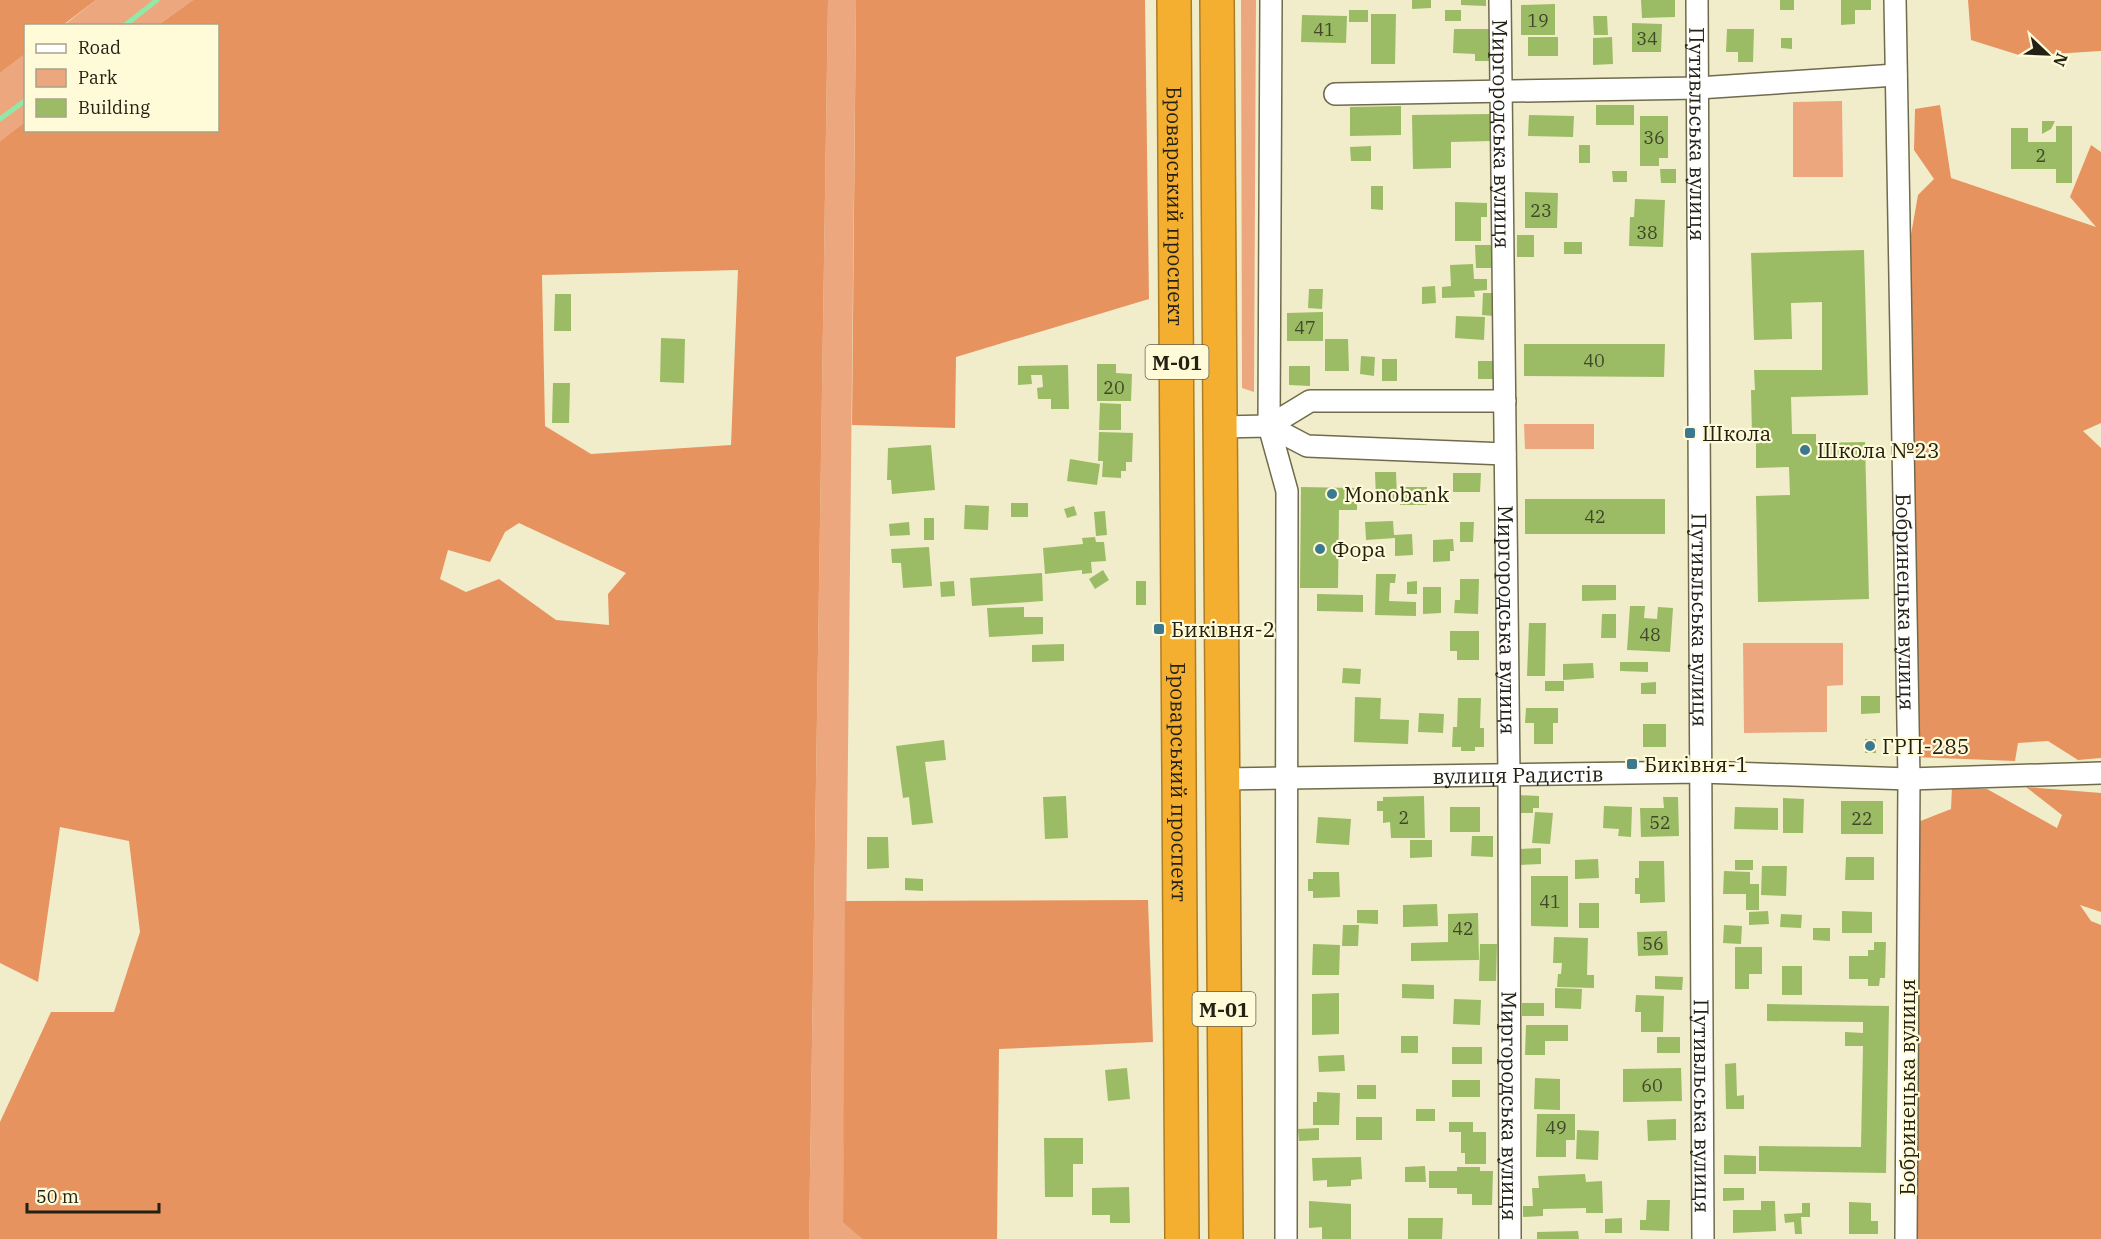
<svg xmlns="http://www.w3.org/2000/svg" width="2101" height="1239" font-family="'IBM Plex Serif',serif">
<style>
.green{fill:#eca77e}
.forest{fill:#e6935f;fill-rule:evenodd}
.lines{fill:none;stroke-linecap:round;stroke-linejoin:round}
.stream{stroke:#93e7a7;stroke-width:5}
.building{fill:#9bbc64}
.street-casing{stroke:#6f6b4c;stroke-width:24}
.highway-casing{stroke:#ac7d26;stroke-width:36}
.street{stroke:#fff;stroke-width:21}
.highway{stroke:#f5af30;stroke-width:33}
.poi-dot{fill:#3c798f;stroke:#fffad8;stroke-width:2}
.labels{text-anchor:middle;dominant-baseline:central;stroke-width:4.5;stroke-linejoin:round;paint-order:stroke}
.number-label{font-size:18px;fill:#414828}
.shield{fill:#fffad8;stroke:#65624f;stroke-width:1.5}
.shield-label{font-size:20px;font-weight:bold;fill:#232114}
.street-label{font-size:21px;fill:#232114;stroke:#fffad8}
.poi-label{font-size:21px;fill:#232114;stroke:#fffad8;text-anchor:start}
</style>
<rect width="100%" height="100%" fill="#f1edcb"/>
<path class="green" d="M96 0H193L158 25 63 26Z
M828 0H856L843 1223 862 1239H809Z
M1241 0H1256L1254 392 1242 388Z
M25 54V122L0 141V73Z
M1842 101 1843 177H1793V102Z
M1524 424H1594V449H1525Z
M1743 643H1843V685L1827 686V732L1744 733Z"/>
<path class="forest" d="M0 0H96L63 25 26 26 25 54 0 73Z
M193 0H828L809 1239H0V1122L51 1012H114L140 932 129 841 60 827 38 982 0 963V141L25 122 26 130H218V26L158 25ZM738 270 731 445 591 454 545 426 542 275ZM519 523 626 573 608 594 609 625 556 620 499 579 466 592 440 579 448 550 490 562 505 532Z
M856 0H1145L1149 299 956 357 955 428 852 425Z
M1968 0H2101V51L2022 56 1971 40Z
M1940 105 1951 178 2096 227 2070 197 2091 145 2101 152V423L2083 431 2101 448V758L2078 760 2048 741 2018 743 2015 761 1913 757 1906 263 1918 195 1934 179 1914 150 1915 109Z
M1952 787 1987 789 2057 828 2062 815 2026 787 2101 793V912L2080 905 2091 921 2101 925V1239H1918V822L1951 809Z
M1148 900 1153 1042 999 1049 997 1239H862L843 1223 845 901Z"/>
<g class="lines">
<path class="stream" d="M124 26 157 0
M0 119 26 100"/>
</g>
<path class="building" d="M1412 0H1431V8L1412 9Z
M1461 0H1486V6L1461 5Z
M1641 0H1675V17L1642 18Z
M1780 0H1794V10H1780Z
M1841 0H1871V10H1855V24L1841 25Z
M1555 4V35H1521V5Z
M1349 10H1368V22H1349Z
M1445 10H1461V21H1445Z
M1371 14H1396L1395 64H1371Z
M1302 15 1347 16 1346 43 1301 42Z
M1593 16H1607L1608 35H1594Z
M1632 23 1662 24 1661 52H1632Z
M1454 29H1489V61H1475V54L1453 53Z
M1727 29H1754L1753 62H1738V52H1726Z
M1528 37H1558V56H1528Z
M1612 37 1613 64 1593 65V38Z
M1781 38H1792V49L1781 48Z
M1596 105H1634V125H1596Z
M1401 106V135L1350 136V107Z
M1490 114 1491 141 1451 142V168L1413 169 1412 115Z
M1529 115 1574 116 1573 137 1528 136Z
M1640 116H1668V158H1659V166H1640Z
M2042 121H2055L2051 129 2042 134Z
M2056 126H2072V183H2056V169H2011V128H2028V142H2056Z
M1579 145H1590V163H1579Z
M1371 146V161H1351L1350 147Z
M1660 169H1676V183H1661Z
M1612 171H1627V182H1613Z
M1371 186H1383V210L1371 209Z
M1525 192 1558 193 1557 228H1525Z
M1635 199 1665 200 1663 247 1629 246 1630 217H1634Z
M1455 202 1487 203V217H1481V241H1455Z
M1517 235H1534V257H1517Z
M1564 242H1582V254H1564Z
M1475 245H1493V268H1476Z
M1864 250 1868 395 1791 397 1792 434H1816V443L1865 442 1869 599 1758 602 1756 496 1790 495 1789 467 1756 468V436H1752L1751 390H1755L1754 370H1822V302L1791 303 1792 339 1754 340 1751 253Z
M1473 264 1474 279H1487V290L1474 291 1475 297 1442 298V287L1451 286 1450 265Z
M1435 286 1436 303 1422 304V287Z
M1309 289H1323L1322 309 1308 308Z
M1483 293H1495L1494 316 1482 315Z
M555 294H571V331H554Z
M1323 312V341H1287V313Z
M1456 316 1485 317 1484 340 1455 338Z
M661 338 685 339 684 383 660 382Z
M1325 339H1348L1349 371H1325Z
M1524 344H1665L1664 377 1524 376Z
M1361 356 1375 357 1374 376 1360 374Z
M1382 359H1397V381H1382Z
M1478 361H1494V379H1478Z
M1097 364H1116V373L1132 374 1131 401H1097Z
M1068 365 1069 409H1051V399H1038L1037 388 1043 387 1042 375H1031L1032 384 1018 385V366Z
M1289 366H1310V386L1289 385Z
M553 383H570L569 423H552Z
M1100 403 1121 404V430H1099Z
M1099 432 1133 433 1132 462H1126V471H1121V478L1102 477 1103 461H1098Z
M931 445 935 490 892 494 891 480H887L888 448Z
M1070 459 1100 464 1097 485 1067 481Z
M1375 472H1396L1397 500H1376Z
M1453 473H1481L1480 492H1453Z
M1301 487 1357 488V510H1339L1338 588H1300Z
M1401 487H1427V505H1400Z
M1525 499H1665V534H1525Z
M1011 503H1028V517H1011Z
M965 505 989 506 988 530 964 529Z
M1074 506 1077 515 1067 518 1064 509Z
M1105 511 1107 535 1096 536 1094 512Z
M924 518H934V540H924Z
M1393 521 1394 535 1412 534 1413 555 1395 556V538L1366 540 1365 522Z
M909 522 910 535 890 536 889 524Z
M1460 522H1474L1473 542H1460Z
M1095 537 1096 542H1104L1106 561 1091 562 1092 573 1082 574V570L1045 574 1043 548 1083 544 1082 538Z
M1453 539 1454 551H1450V561L1433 562V540Z
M929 547 932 586 903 588 901 563H892L891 549Z
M1103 570 1109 580 1095 589 1089 579Z
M1042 573 1043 601 972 606 970 578Z
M1376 574H1396L1395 583H1390L1389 601 1416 602V616L1375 615Z
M1460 579H1479L1478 614 1454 613 1455 600H1460Z
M954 581 955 596 941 597 940 582Z
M1136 581H1146V605H1136Z
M1417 581V594H1407V582Z
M1582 585H1616V600L1582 601Z
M1423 587H1441V613L1423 614Z
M1317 594 1363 595V612L1317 611Z
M1630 606H1645L1644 618 1657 619 1658 607 1673 608 1670 652 1627 650Z
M1024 607V617H1043V634L989 637 987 608Z
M1602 614H1616V638H1601Z
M1529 623H1546L1545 676H1527Z
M1450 631H1479V660H1457V651H1450Z
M1064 644V661L1032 662V645Z
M1620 662H1648V672L1620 671Z
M1593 663 1594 678 1563 680V664Z
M1343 668 1361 669 1360 684 1342 683Z
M1545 681H1564V691H1545Z
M1656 682V694H1641V683Z
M1861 696H1880V713L1861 714Z
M1355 697 1381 698 1380 719 1409 720 1408 744 1354 742Z
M1458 698H1481L1480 728H1484V747H1475V751H1461V747H1452L1453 727H1457Z
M1526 708H1558V723H1553V744H1534V723H1525Z
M1419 713 1444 714 1443 733 1418 732Z
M1643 724H1666V747H1643Z
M1865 739H1876V753H1865Z
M944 740 946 760 925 762 933 823 912 825 909 797 903 798 896 746Z
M1518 795 1539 796V808H1533V813H1518Z
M1066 796 1068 838 1045 839 1043 797Z
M1424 796 1425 838H1391L1390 822 1383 823V811H1377V801H1383V797Z
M1663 797H1678L1679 836 1641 837 1640 808H1664Z
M1783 798 1804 799 1803 833H1783Z
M1841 801H1883V834H1841Z
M1604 806 1632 807 1631 837 1618 836 1619 829 1603 828Z
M1450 807H1480V832H1450Z
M1735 807 1778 808V830L1734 829Z
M1535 812 1553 813 1550 844 1532 843Z
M1318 817 1351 819 1349 845 1316 843Z
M1472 836H1493V857L1471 856Z
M867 837H888L889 868 867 869Z
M1410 840H1432V857L1410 858Z
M1541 848V864L1520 865V849Z
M1846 857H1874V880H1845Z
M1598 859 1599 878 1575 879V860Z
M1735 860H1753V870H1735Z
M1639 861H1664L1665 902 1640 903V894H1635V878H1639Z
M1762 866H1787L1786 896 1761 895Z
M1724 871 1750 872V884H1759V910H1746V894H1723Z
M1313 872H1339L1340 897 1313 898V891H1308V879H1313Z
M1531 876H1568V927L1531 926Z
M905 878 923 879V891L905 890Z
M1579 903H1599V928H1579Z
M1437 904 1438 926 1403 927V905Z
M1357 910H1378V924L1357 923Z
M1768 911 1769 924 1749 925V912Z
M1842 911 1872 912V933H1842Z
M1478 913 1479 960 1411 961V943L1448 942V914Z
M1781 914 1802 915 1801 928 1780 927Z
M1343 925H1359L1358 946H1342Z
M1724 925 1742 926 1741 944 1723 943Z
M1813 928H1830V941L1813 940Z
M1667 931 1668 955 1638 956 1637 932Z
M1554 937 1588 938 1587 975H1594V988L1557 987 1558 974H1561L1562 963H1553Z
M1874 942H1886L1885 978H1880L1879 986H1868V979H1849V956H1868V950H1874Z
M1313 944 1340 945 1339 975H1312Z
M1480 944H1497L1496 981H1479Z
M1735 947H1762V974H1749V989H1735Z
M1782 966H1802V995H1782Z
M1655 976 1683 977 1682 990 1655 989Z
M1402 984 1434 985V999L1402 998Z
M1555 988 1582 989 1581 1009 1555 1008Z
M1339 993V1034L1312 1035V994Z
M1636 995 1664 996 1663 1032H1641V1012H1635Z
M1454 999 1481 1000 1480 1025 1453 1024Z
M1522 1003H1544V1016H1522Z
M1767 1004 1889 1006 1886 1173 1759 1171V1146L1861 1147 1863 1046H1845V1032L1863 1033V1022L1767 1021Z
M1526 1025H1568V1041H1545V1055H1525Z
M1401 1036H1418V1053H1401Z
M1657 1037H1680V1053H1657Z
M1452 1047H1482V1064H1452Z
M1344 1055 1345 1071 1319 1072 1318 1056Z
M1736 1063 1737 1096 1744 1095V1109H1726L1725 1064Z
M1127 1068 1130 1099 1108 1101 1105 1070Z
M1681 1068 1682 1101 1623 1102V1069Z
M1535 1078 1560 1079V1110L1534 1109Z
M1452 1080H1480V1097H1452Z
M1357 1085H1376V1099H1357Z
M1317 1092 1340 1093 1339 1125H1313V1102H1317Z
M1416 1109H1435V1121H1416Z
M1537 1114H1575V1140H1566V1157H1536Z
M1356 1117H1382V1140H1356Z
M1676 1119V1140L1648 1141 1647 1120Z
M1449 1122H1473V1132H1486V1164H1465V1153H1461V1132H1449Z
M1319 1128V1140L1299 1141 1298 1129Z
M1577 1130 1599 1131 1598 1160 1576 1159Z
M1044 1138H1083V1164H1073V1197H1045Z
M1724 1155 1756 1156V1174H1724Z
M1361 1157 1362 1179 1351 1180V1186L1327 1187V1180L1313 1181 1312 1158Z
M1425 1166 1426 1182H1405V1167Z
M1457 1167H1480V1171H1493L1492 1205H1472V1194H1457V1188H1429V1171H1457Z
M1585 1174 1586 1182 1602 1181 1603 1213H1586V1208L1543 1209V1216L1523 1217V1206H1533L1532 1188H1539L1538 1176Z
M1129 1187 1130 1223H1110V1215H1092V1188Z
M1723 1188H1744V1200L1723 1201Z
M1647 1200H1670L1669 1231 1640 1230V1220H1646Z
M1309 1201 1351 1204V1239H1322V1227L1309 1228Z
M1761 1201H1775L1776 1231 1733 1233V1210H1761Z
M1849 1202 1871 1203V1221H1878V1234H1849Z
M1802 1203H1810V1217H1801L1802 1234H1795L1794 1222 1785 1223 1784 1214 1802 1213Z
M1408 1218H1443L1442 1239H1408Z
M1622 1218V1233H1605V1219Z
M1578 1231 1579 1239H1537V1232Z"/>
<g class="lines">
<g class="street-casing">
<g id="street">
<path d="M1271 0 1269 426 1287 491 1286 1239"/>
<path id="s1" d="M1500 0 1509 775 1510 1239"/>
<path id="s2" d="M1697 0 1703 1239"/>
<path id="s3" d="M1895 0 1909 779 1906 1239"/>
<path d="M1335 94 1698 88 1896 75"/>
<path d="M1269 426 1310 401H1505"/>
<path d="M1219 427 1269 426 1307 446 1505 454"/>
<path id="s4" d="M1222 779 1701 772 1909 779 2101 773"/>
</g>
</g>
<g class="highway-casing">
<g id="highway">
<path id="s5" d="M1174 0 1182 1239"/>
<path d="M1217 0 1226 1239"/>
</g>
</g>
<use href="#street" class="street"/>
<use href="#highway" class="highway"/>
</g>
<g class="poi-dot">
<rect x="1684" y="427" width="12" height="12" rx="3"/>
<circle cx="1805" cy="450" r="6"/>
<circle cx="1332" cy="494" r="6"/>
<circle cx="1320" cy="549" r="6"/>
<rect x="1153" y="623" width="12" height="12" rx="3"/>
<circle cx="1870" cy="746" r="6"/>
<rect x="1626" y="758" width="12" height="12" rx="3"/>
</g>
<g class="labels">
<g class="number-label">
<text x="1538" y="20">19</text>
<text x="1324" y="29">41</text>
<text x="1647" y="38">34</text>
<text x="1654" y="137">36</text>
<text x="2041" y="155">2</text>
<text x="1541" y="210">23</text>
<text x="1647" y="232">38</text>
<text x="1305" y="327">47</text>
<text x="1594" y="360">40</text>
<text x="1114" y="387">20</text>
<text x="1595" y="516">42</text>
<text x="1650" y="634">48</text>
<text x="1404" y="817">2</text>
<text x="1862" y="818">22</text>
<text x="1660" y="822">52</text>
<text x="1550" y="901">41</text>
<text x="1463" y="928">42</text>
<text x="1653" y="943">56</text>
<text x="1652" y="1085">60</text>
<text x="1556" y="1127">49</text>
</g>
<g class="shield">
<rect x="1145.5" y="345" width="63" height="34" rx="4.5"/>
<rect x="1192.5" y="992" width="63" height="34" rx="4.5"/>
</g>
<g class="shield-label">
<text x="1177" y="362">М-01</text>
<text x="1224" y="1009">М-01</text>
</g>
<g class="street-label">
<text stroke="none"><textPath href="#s1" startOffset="134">Миргородська вулиця</textPath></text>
<text stroke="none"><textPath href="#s2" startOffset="134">Путивльська вулиця</textPath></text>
<text stroke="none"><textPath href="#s5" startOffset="206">Броварський проспект</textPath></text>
<text stroke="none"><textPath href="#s3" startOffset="602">Бобринецька вулиця</textPath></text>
<text stroke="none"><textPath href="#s1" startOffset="620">Миргородська вулиця</textPath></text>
<text stroke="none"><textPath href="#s2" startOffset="620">Путивльська вулиця</textPath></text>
<text stroke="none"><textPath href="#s4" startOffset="296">вулиця Радистів</textPath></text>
<text stroke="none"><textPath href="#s5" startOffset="782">Броварський проспект</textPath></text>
<text transform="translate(1907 1087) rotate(-90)">Бобринецька вулиця</text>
<text stroke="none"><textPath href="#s1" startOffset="1106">Миргородська вулиця</textPath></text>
<text stroke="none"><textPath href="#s2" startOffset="1106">Путивльська вулиця</textPath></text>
</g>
<g class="poi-label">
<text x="1702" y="433">Школа</text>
<text x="1817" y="450">Школа №23</text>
<text x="1344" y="494">Monobank</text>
<text x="1332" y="549">Фора</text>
<text x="1171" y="629">Бикiвня-2</text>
<text x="1882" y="746">ГРП-285</text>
<text x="1644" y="764">Бикiвня-1</text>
</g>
</g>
<rect x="24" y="24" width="195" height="108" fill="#fffad8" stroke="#a7a38a" stroke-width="1.5"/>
<rect x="36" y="44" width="30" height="9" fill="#ffffff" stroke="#a7a38a" stroke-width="1.5"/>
<text x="78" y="54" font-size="18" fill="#232114">Road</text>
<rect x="36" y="69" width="30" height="18" fill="#eca77e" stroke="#a7a38a" stroke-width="1.5"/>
<text x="78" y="84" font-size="18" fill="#232114">Park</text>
<rect x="36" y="99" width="30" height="18" fill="#9bbc64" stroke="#a7a38a" stroke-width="1.5"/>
<text x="78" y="114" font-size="18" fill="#232114">Building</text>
<g transform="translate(2047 54) rotate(113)" stroke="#fffad8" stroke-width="4.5" paint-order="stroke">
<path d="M0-4.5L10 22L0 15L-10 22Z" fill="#232114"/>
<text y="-9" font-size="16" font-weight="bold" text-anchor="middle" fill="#232114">N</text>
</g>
<path d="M27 1203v9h132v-9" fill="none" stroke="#232114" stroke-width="3"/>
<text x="36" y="1203" font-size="18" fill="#232114" stroke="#fffad8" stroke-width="4.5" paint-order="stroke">50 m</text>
</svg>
